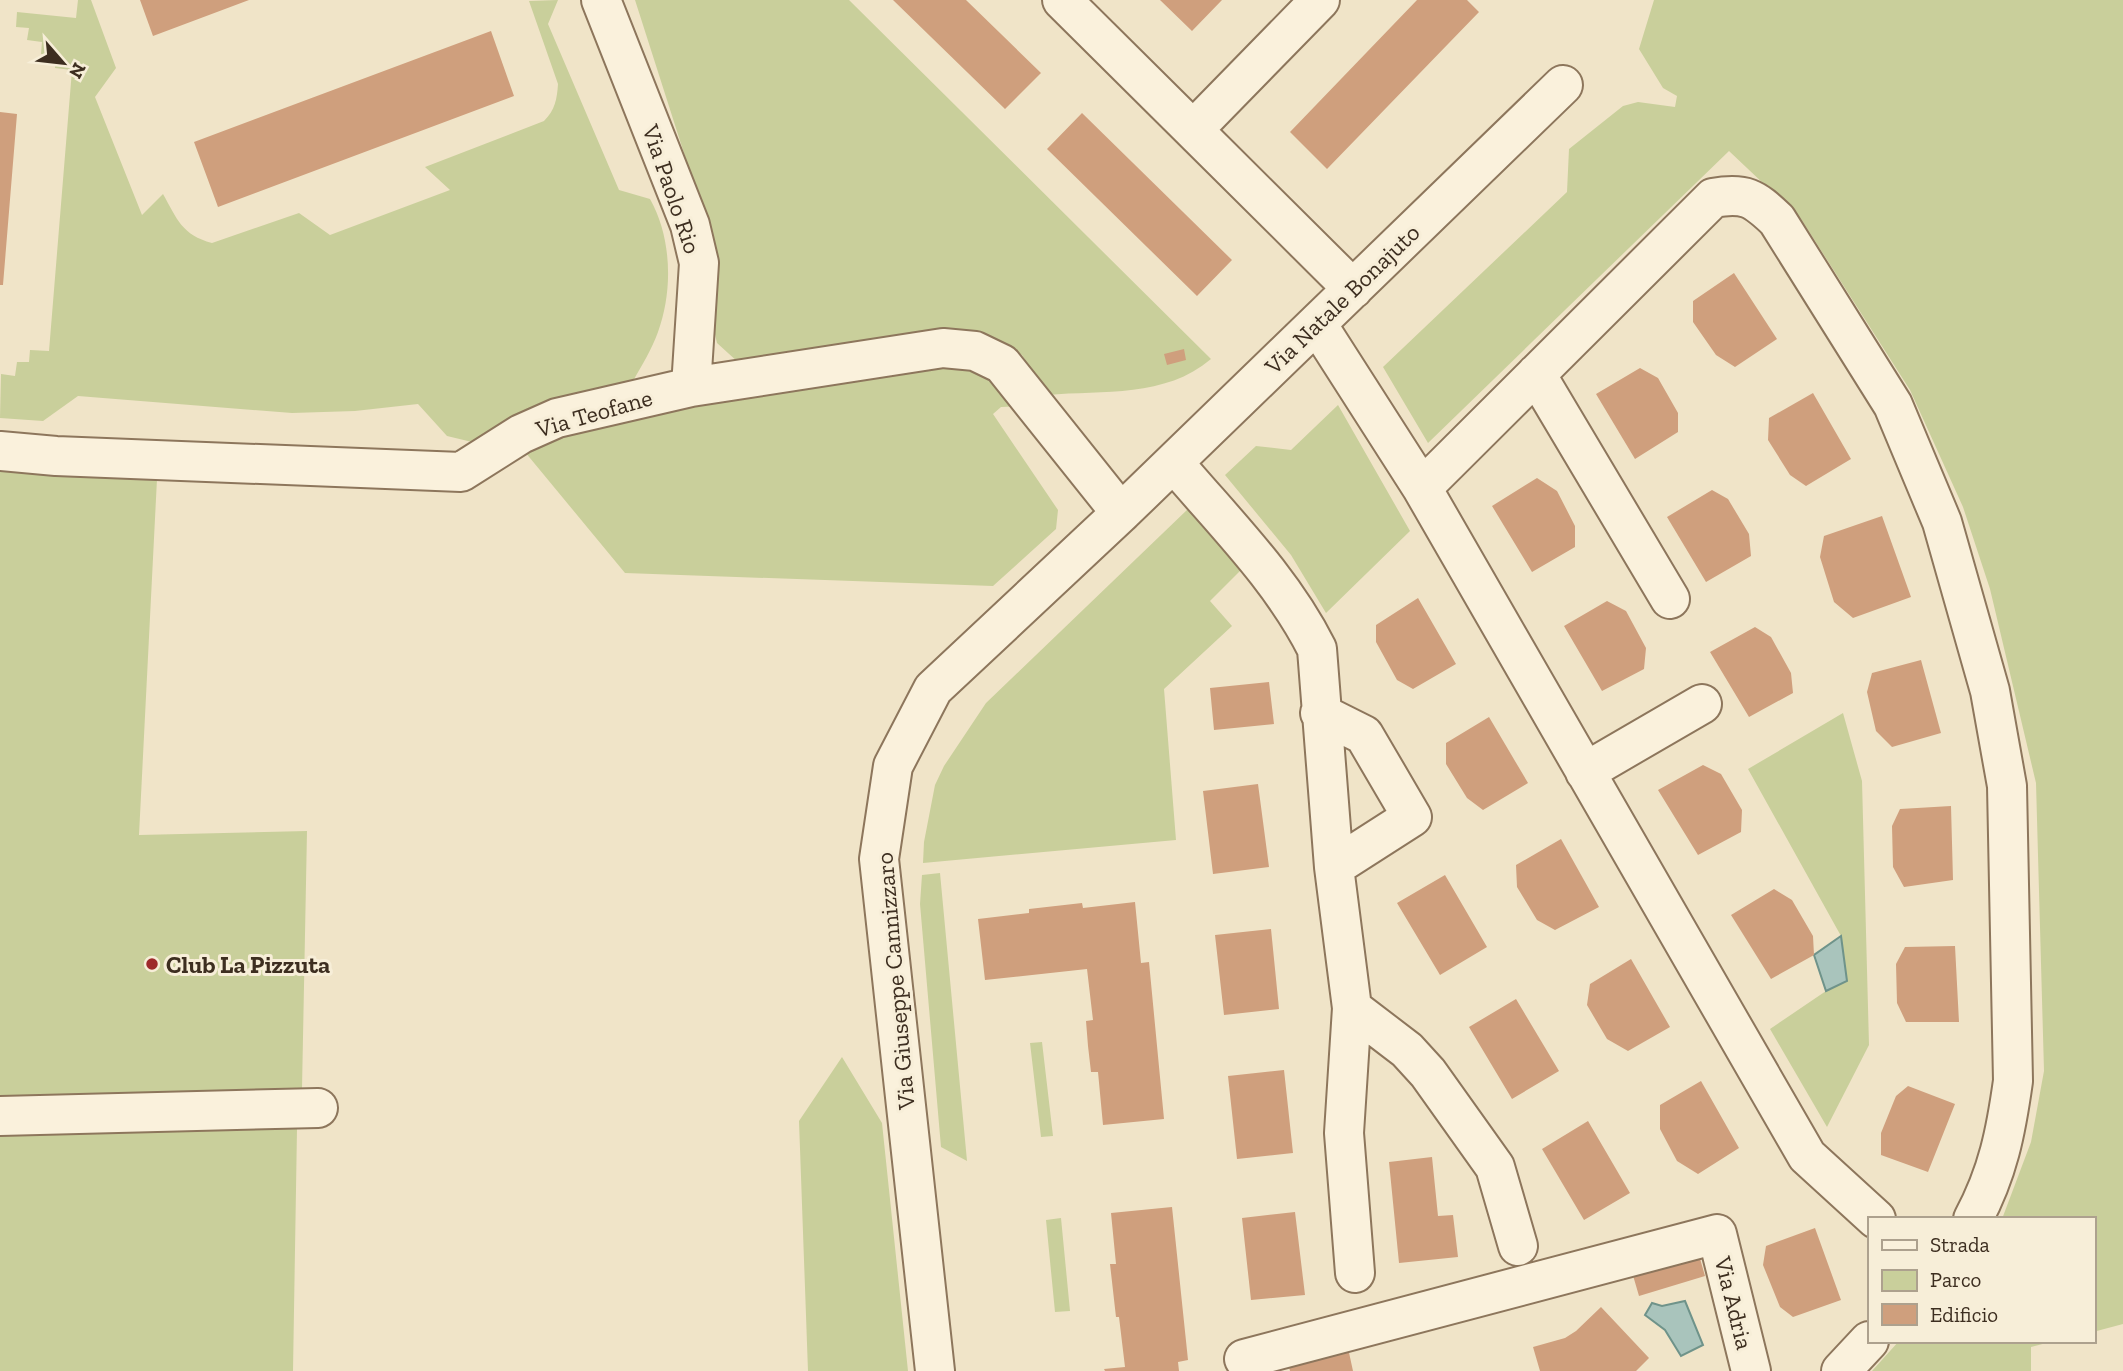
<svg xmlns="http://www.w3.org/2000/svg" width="2123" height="1371" font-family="'Zilla Slab',serif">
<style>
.green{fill:#c9cf9b}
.water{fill:#a9c4bc;stroke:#6f938a;stroke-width:2}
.building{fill:#cf9f7d}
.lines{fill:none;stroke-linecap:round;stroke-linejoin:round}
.minor-casing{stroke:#8d765c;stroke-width:42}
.minor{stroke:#faf1dc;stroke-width:38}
.poi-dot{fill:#9e2a2b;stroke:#f7eed8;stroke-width:2.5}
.labels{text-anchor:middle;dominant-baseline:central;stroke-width:6;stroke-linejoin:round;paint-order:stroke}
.street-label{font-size:24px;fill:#3d2e20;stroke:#f7eed8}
.poi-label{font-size:24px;font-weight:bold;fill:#3d2e20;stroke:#f7eed8;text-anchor:start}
</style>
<rect width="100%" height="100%" fill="#f0e4c8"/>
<path class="green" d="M78 0H91L116 68 95 97 142 215 163 194C177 219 182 235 212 243L299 213 330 235 450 190 425 167 544 121C555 110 557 99 558 84L529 1 558 0 548 24 619 190 650 199C672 238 673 291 658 332 652 349 642 365 633 381L472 442 447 436 418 404 355 411 292 413 78 396 43 421 0 418 1 374 15 376 17 362H29L30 350 49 351 72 70 55 68 56 55 41 54 42 42 27 40 29 28 16 27 17 12 76 18Z
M635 0H849L1211 359C1165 398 1104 390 1047 395L1022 355 982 336 739 363 717 343 713 326 706 222Z
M1654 0H2123V1324L2093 1332V1219H2002L2031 1142 2044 1071 2036 783 1990 589 1963 507 1910 390 1801 219 1729 151 1428 443 1383 367 1567 192 1569 149 1623 106 1638 102 1675 107 1677 96 1663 88 1639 49Z
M940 367H972L988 375 1022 406 1001 407 993 414 1058 510 1056 529 993 586 625 573 525 452C655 396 801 386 940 367Z
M1338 405 1410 531 1326 613 1291 555 1225 475 1256 446 1291 450Z
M0 468 157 479 139 835 307 831 302 1089 0 1096Z
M1188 509 1243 568 1210 601 1232 626 1164 689 1176 840 923 863 924 842 935 785 944 766 986 703Z
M1843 713 1862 781 1869 1045 1827 1127 1770 1029 1826 991 1847 981 1841 936 1748 769Z
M940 873 967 1161 941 1147 920 904 922 875Z
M1042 1042 1053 1136 1041 1137 1030 1043Z
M842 1057 882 1123 908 1371H808L799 1121Z
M286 1122 297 1129 293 1371H0V1132Z
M1061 1218 1070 1311 1055 1312 1046 1220Z
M1899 1341H2054L2031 1347V1371H1872Z"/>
<path class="water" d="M1841 936 1847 981 1826 991 1814 955Z
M1685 1301 1703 1345 1681 1356 1665 1330 1645 1315 1652 1303 1662 1306Z"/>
<path class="building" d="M140 0H249L153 36Z
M893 0H966L1041 73 1005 109Z
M1160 0H1222L1192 31Z
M1417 0H1467L1479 12 1327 169 1290 132Z
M491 31 514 96 218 207 194 142Z
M0 112 17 114 3 285H0Z
M1082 113 1232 260 1197 296 1047 149Z
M1734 273 1777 339 1735 367 1716 355 1693 322V301Z
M1184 349 1186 360 1167 365 1164 354Z
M1640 368 1658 378 1678 413V432L1635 459 1596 394Z
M1813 393 1851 459 1806 486 1790 475 1768 440 1769 418Z
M1537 478 1557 491 1575 526V547L1532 572 1492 506Z
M1712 490 1728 499 1749 534 1751 556 1706 582 1667 517Z
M1882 516 1911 597 1853 618 1834 602 1820 557 1824 536Z
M1418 598 1456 664 1413 689 1397 680 1376 642V625Z
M1607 601 1626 611 1646 648 1644 669 1602 691 1564 626Z
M1755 627 1771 637 1791 673 1793 693 1749 717 1710 652Z
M1921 660 1941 733 1892 747 1876 731 1867 692 1872 673Z
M1269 682 1274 724 1214 730 1210 688Z
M1489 717 1528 783 1483 810 1467 798 1446 764V743Z
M1703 765 1721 774 1742 810 1741 832 1698 855 1658 790Z
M1258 784 1269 867 1213 874 1203 791Z
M1951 806 1953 880 1904 887 1893 867 1892 826 1900 809Z
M1561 839 1599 907 1555 930 1537 920 1517 887 1516 865Z
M1445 875 1487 947 1440 975 1397 903Z
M1774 889 1792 900 1813 936 1814 955 1771 979 1731 915Z
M1135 902 1141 963 1149 962 1164 1119 1103 1125 1098 1072H1091L1088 1046 1086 1021 1093 1020 1087 969 985 980 978 919 1029 913V909L1082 903 1083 908Z
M1271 929 1279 1009 1224 1015 1215 935Z
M1955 946 1959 1022H1906L1897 1003 1896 964 1905 947Z
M1631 959 1670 1027 1628 1051 1607 1039 1587 1005 1590 984Z
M1516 999 1559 1071 1512 1099 1469 1027Z
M1284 1070 1293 1153 1237 1159 1228 1076Z
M1701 1081 1739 1148 1698 1174 1677 1161 1660 1129V1105Z
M1908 1086 1955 1104 1928 1172 1881 1155V1133L1896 1096Z
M1588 1121 1630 1193 1584 1220 1542 1149Z
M1432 1157 1438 1216 1453 1215 1458 1257 1399 1263 1389 1162Z
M1172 1207 1188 1360 1178 1362 1179 1371H1105L1104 1369 1125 1367 1119 1317H1116L1110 1264H1116L1111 1213Z
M1295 1212 1305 1295 1251 1300 1242 1218Z
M1815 1228 1841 1300 1793 1317 1780 1307 1763 1265 1766 1246Z
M1699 1255 1705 1276 1639 1296 1632 1272Z
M1601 1307 1649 1358 1636 1371H1540L1533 1347 1565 1338 1576 1331Z
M1348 1348 1353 1371H1290L1288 1363Z"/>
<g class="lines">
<g class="minor-casing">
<path id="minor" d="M601 0 690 225 699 263 691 387
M1062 0 1193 130 1320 0
M1193 130 1353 289
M1317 324 1422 488
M1536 374 1670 599
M0 451 56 456 461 472 521 434 557 418 691 387 943 348 975 351 1002 364 1121 513
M1174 463C1224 522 1282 579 1317 649L1334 867 1352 1008 1344 1133 1355 1273
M1320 713 1364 735 1412 817 1334 867
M1585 772 1702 704
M1352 1008 1407 1050 1428 1073 1495 1167 1518 1246
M0 1116 318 1108
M1876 1219 1807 1156 1422 488 1713 198C1745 192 1754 198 1777 220L1893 405 1942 522 1990 691 2007 786 2013 1081C2006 1131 1998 1173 1973 1219
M1244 1359 1717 1234 1751 1371
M935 1371 879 859 893 766 933 689 1121 513 1563 85
M1841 1371 1869 1341"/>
</g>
<use href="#minor" class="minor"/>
</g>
<circle class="poi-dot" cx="152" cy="964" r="7"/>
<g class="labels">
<g class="street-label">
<text transform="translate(672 189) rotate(71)">Via Paolo Rio</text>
<text transform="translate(1342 299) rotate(-44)">Via Natale Bonajuto</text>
<text transform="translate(594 413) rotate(-16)">Via Teofane</text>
<text transform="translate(895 981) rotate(-95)">Via Giuseppe Cannizzaro</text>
<text transform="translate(1734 1303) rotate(76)">Via Adria</text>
</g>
<g class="poi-label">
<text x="166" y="964">Club La Pizzuta</text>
</g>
</g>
<rect x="1868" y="1217" width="228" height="126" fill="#f7eed8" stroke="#ada18e" stroke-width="2"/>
<rect x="1882" y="1240" width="35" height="10" fill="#faf1dc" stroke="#ada18e" stroke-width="2"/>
<text x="1930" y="1252" font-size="21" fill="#3d2e20">Strada</text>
<rect x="1882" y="1270" width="35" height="21" fill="#c9cf9b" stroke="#ada18e" stroke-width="2"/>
<text x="1930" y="1287" font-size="21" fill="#3d2e20">Parco</text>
<rect x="1882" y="1304" width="35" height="21" fill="#cf9f7d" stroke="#ada18e" stroke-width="2"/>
<text x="1930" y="1322" font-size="21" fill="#3d2e20">Edificio</text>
<g transform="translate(63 63) rotate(118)" stroke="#f7eed8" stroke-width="5" paint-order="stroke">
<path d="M0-5L12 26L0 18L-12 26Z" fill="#3d2e20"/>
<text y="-10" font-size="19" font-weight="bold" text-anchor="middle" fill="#3d2e20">N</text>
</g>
</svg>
